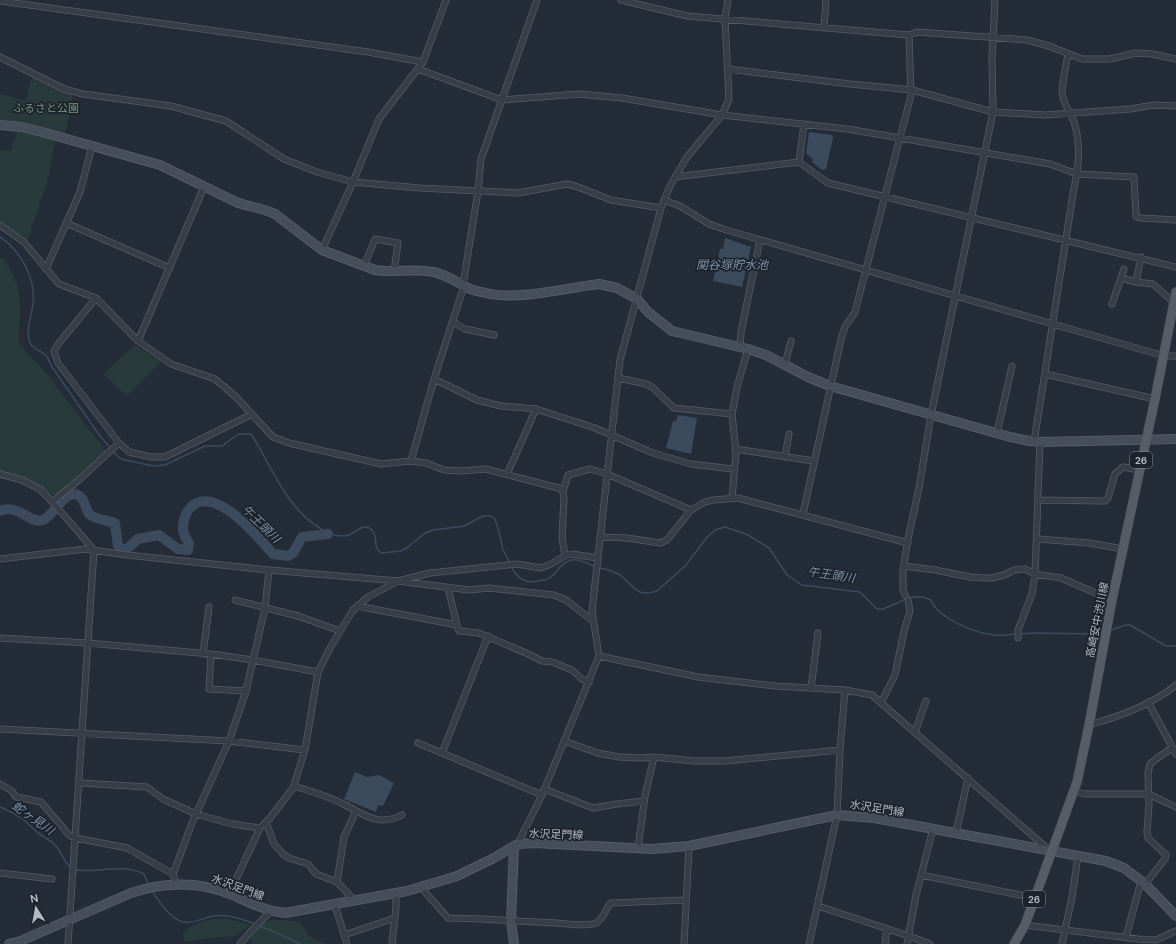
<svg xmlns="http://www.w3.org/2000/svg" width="1176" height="944" font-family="'DM Sans','Noto Sans JP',sans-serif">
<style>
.green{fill:#293a3a}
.water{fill:#3c4a5e}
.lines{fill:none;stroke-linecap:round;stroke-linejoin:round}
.stream{stroke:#3c4a5e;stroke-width:1.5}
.river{stroke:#3c4a5e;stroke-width:10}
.street-casing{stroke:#565c65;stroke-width:7}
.secondary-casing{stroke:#565c65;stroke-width:10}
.primary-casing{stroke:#414750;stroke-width:10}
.street{stroke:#383e47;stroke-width:5.5}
.secondary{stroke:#464e5a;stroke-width:8}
.primary{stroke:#565d67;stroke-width:9}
.labels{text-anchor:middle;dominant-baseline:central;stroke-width:3.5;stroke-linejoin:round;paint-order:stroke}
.shield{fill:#1d232c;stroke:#868c96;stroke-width:1}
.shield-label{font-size:10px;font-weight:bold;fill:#b3b9c3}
.park-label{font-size:11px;fill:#74967c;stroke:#1d232c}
.street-label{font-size:11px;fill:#b3b9c3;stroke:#1d232c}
.water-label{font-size:12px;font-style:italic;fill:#7e90a8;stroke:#1d232c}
</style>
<rect width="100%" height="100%" fill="#242c37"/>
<path class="green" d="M32 77 58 89 73 94 65 135 0 121V94L25 101Z
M18 131 55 139 49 176 27 242 0 222V150L10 151Z
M0 258H3C13 273 21 288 20 307 20 319 18 331 19 344L47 374 106 451C93 463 67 492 52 495 35 479 22 477 0 472Z
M135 345 161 362 127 396 103 374Z
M214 919H228L250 925 236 936 211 938 184 942 183 933C193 923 200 922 214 919Z
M270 920H287L300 923 310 937 325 944H252L250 937C255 928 261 924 270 920Z"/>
<path class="water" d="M809 132 832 135 833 138 826 169 822 170 812 162 813 159 806 153Z
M725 238 751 247 742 287 713 281 720 249H723Z
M678 415 697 418 691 454 666 448 673 421H676Z
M355 772 367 777 379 775 394 783 383 806 378 805 376 812 344 799Z"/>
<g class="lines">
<path class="stream" d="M0 237C20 250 36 278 33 303 32 314 26 328 29 340 31 348 38 349 44 354 48 356 50 363 52 367L100 436 111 449
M113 452 121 459 153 466 165 465 205 446H222L238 434H251C271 465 284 503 315 525 322 529 326 533 334 535 339 536 344 537 349 535 355 533 363 523 371 529 379 535 372 547 381 553L401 551 408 547 425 533 433 530 464 526 483 516H491L495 519 499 532 503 550 510 563
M511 567C519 579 524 584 539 581 543 580 548 580 551 577 558 571 561 562 572 560 578 558 589 564 596 567
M599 568C607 569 613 571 620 575 634 586 636 598 657 591L685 566 708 536 715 530 725 527 748 535 769 548 787 575 802 585 860 592 877 609H883L911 597H923L931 600C939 619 975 633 994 635 1001 636 1009 635 1016 634
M1111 630 1126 625H1130L1166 646H1176
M1020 634 1035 633 1098 634 1102 633
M0 807 13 813 25 821 38 833 52 842 56 846 68 865 71 868
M75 870C98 873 122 863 144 874L149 885
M152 890C157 900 172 920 183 922 191 924 205 918 213 916 229 914 241 919 255 924
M259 926 275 932 300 944"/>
<path class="river" d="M0 511C18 503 31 525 43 520 54 515 62 495 73 494 85 494 84 507 89 514 95 520 108 520 115 523L118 546 122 549H127L138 539 159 535 178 549 188 550 189 543C183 534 181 528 185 517 187 510 191 506 197 503 221 492 259 538 273 554L288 556 293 553 302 537 328 534"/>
<g class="street-casing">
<path id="street" d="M621 0 687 16 909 35 917 32 1027 40 1049 46 1082 59H1110L1136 53 1152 54 1176 59
M0 1 368 52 423 62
M824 28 826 0
M0 57 64 89 83 94 171 106 226 121 284 159 317 172 353 182 419 188 518 193 567 184 578 187 611 200 661 208
M418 69 502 100 579 94 622 98 722 115 847 129 900 138 1050 164 1077 174 1134 177 1136 216 1140 218 1176 220
M728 69 850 84 912 90 993 112 1045 115 1130 109 1154 105 1176 106
M804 124 799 162 828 183 1176 267
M675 177 799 162
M664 200 680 206 709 224 723 229 1164 356H1176
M66 223 170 268
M0 225 24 242 59 284 96 298 138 341 171 364 215 379 235 396 273 437 289 443 381 464 411 461 426 463 444 470 462 471 486 469 562 489 564 497 562 538 565 556
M322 250 353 182 379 119 423 62 446 0
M1141 257 1136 282 1153 284 1174 303
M364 266 375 239 398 243 394 271
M46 269 80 192 92 146
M1121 278 1136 282
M463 285 478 191 481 159 537 0
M96 298 59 343 54 351 58 363 119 443 129 452 151 457H165L246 417 252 415
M1112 304 1124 269
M453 322 465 329 494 335
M138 341 204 187
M740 347 741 332 760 240
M785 364 791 341
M1045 374 1155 399
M618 378 646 384 652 387 674 408 732 414
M434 379 477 400 501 406 536 409 595 428 653 453 691 464 733 469
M997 433 1012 366
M1034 442 1073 194C1078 169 1082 148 1074 122 1070 112 1062 102 1062 91 1063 79 1066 66 1068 54
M735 449 814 461
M785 457 789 434
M411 461 434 379 464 286
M0 474 22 480 40 489 55 505 94 550 68 944
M507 474 536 409
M563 492 568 475 590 469 607 474 691 510
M732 498 736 453 732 414 737 387 748 349
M1038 500 1105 501 1108 498 1115 474 1123 467 1139 470
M52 502 81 478 119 443
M803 514 841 339 845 327 855 312 911 95 909 35
M600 537 627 538 660 543 667 540 691 510 705 502 713 500 738 498 908 543
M1037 539 1090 543 1123 549
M0 559 85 549 127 555 269 570 398 581 469 590 489 588 554 595 566 600 593 621
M904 566 935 570 970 577 984 578H992L1004 575 1014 570 1025 569 1035 574 1061 578 1112 600
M448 588 457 625
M905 595 903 590V570L908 539 919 488 931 415 993 112 992 57 995 0
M235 600 298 616 340 631
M357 606 457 625 459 631 479 633 526 653 542 661 552 662 572 670 582 679 589 682
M0 638 87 643 211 654 253 660 318 672
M1018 638V630L1032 594 1035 574 1040 442
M203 654 209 607
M211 654 209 689 246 691
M599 656 698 677 775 686 845 690 872 695 1049 850
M811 688 818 633
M1148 702 1176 754
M881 703 895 675 904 631 910 611 908 600
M1089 725C1118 717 1153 704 1176 685
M0 729 229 741 305 750
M915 732 926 701
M564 741 598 753 619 757 641 758 654 757 694 761H725L840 750
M418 743 542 795
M442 753 488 636
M80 783 147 787 163 799 196 814 232 824 260 828
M0 784 12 791 16 797 41 802 70 836 76 838 127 848 173 874
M294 786C309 791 326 795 341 803 363 813 377 828 402 815
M544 789 593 808 617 804 644 801
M1074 791 1084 794H1148L1176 807
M266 822 274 844 283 854 289 858 308 864 316 874 337 882 355 901
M956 833 968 778
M519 844 520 839 542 795 599 656 592 611 620 360 661 208 670 186 687 157 722 115 729 99 725 19 728 0
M638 848 645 796 654 757
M0 873 52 879
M921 875 1035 898
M337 882 344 837 356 811
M176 884 173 874 192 823 229 741 246 691 265 608 269 570
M1145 884 1165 859 1166 855 1148 838 1147 832 1149 805 1148 773 1150 764 1156 759 1172 748
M425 892 448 918C484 918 520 922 556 923 567 924 586 927 596 923 604 919 605 909 611 903L686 900
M229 894 260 828 270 818 293 788 305 750 318 672 330 648 353 610 368 597 398 581 430 573 517 564 540 568 549 565 565 556 572 554 598 558
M335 905 347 944
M818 906 909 936 930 944
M1025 925 1138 939 1156 940 1176 931
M344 935 395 918
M1126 937 1141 881
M240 944 251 931 271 911
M392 944 396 907V893
M684 944 689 846
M809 944 837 815 840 750 845 690
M885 944 887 929
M907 944 916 895 933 829
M1062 944 1072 897 1078 856"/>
</g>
<g class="secondary-casing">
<path id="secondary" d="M0 125 21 127 42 132 160 165 236 202C249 207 263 208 275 214L322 250 375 270C394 273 413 268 433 272 445 274 455 281 466 287 472 290 480 292 486 293 517 301 566 288 599 284L617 288 637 299 648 312 672 331 748 349 766 355 808 377 830 386 1010 437 1029 441 1040 442 1176 439
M514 846 511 921 514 944
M9 944 18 942 131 893C164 882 197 881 230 894 249 902 265 911 285 913L407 891 457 876 494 858 514 846 519 844 534 843 652 849 689 846 837 815 874 818 1106 861 1124 868 1145 884 1176 916"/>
</g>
<g class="primary-casing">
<path id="primary" d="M1014 944 1025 925 1077 782 1089 725 1112 600 1155 399 1176 292"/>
</g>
<use href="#street" class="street"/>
<use href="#secondary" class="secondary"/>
<use href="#primary" class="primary"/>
</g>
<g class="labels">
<g class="shield">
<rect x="1130" y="452" width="22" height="16" rx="3"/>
<rect x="1023" y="891" width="22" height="16" rx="3"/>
</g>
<g class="shield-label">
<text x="1141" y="460">26</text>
<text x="1034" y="899">26</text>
</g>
<g class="park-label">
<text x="46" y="108">ふるさと公園</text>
</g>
<g class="street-label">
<text transform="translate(1097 620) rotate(-79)">高崎安中渋川線</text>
<text transform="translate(877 808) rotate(9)">水沢足門線</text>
<text transform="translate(556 834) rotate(2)">水沢足門線</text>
<text transform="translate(238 887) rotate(20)">水沢足門線</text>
</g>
<g class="water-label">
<text x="732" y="265">関谷塚貯水池</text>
<text transform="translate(261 524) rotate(44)">午王頭川</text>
<text transform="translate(831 575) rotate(8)">午王頭川</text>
<text transform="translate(33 818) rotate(35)">蛇ヶ見川</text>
</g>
</g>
<g transform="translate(36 908) rotate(349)" stroke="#1d232c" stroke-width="3" paint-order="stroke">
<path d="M0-3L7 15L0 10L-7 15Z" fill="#b3b9c3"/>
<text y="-6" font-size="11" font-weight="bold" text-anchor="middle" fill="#b3b9c3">N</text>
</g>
</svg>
